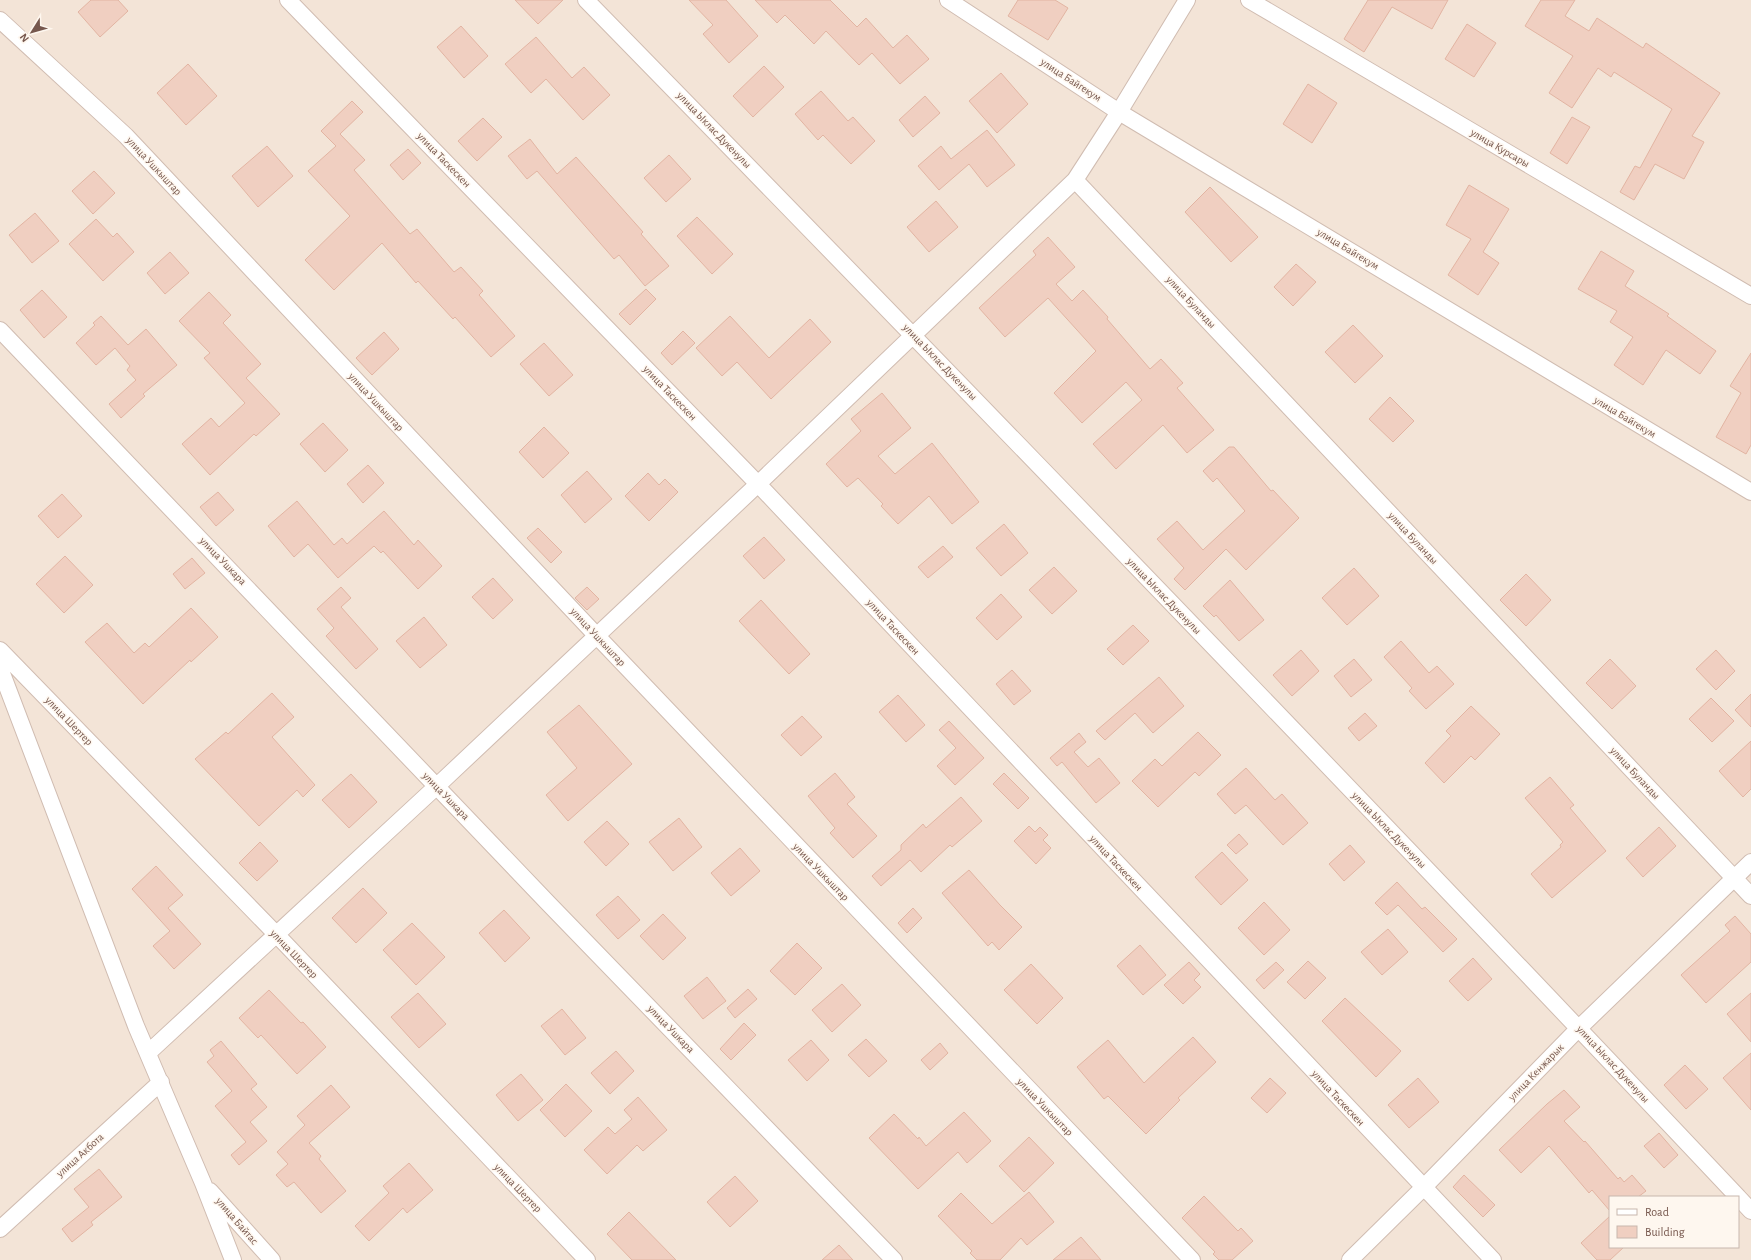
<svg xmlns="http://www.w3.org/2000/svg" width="1751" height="1260" font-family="'Alegreya Sans',sans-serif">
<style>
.residential{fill:#f3e4d7;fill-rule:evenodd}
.building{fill:#f0cfc1;stroke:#e2b4a2}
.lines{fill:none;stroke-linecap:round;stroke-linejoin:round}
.minor-casing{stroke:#d0bcb1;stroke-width:18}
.minor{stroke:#fff;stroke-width:16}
.labels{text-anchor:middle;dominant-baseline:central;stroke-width:3;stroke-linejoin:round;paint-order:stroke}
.street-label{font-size:11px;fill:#76574d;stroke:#fef7ef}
</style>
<rect width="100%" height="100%" fill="#fcf2e9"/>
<path class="residential" d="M0 0H1751V1260H0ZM1610 1197H1738V1247H1610Z"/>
<path class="building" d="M91 0H118L128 11 100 37 78 12Z
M515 0H563L538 24Z
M689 0H726L758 36 729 63 703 34 713 25Z
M755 0H830L857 27 866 18 893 48 907 35 929 59 900 84 872 53 859 65 826 31 814 44 785 15 777 23Z
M1018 0H1055L1068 8 1048 40 1008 16Z
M1368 0H1448L1432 29 1392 7 1364 52 1344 39Z
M1541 0H1575L1565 16 1589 31 1597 18 1643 48 1646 43 1720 93 1692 136 1704 142 1684 179 1655 164 1634 200 1620 192 1635 166 1640 168 1672 109 1614 72 1611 77 1598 68 1572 108 1549 93 1573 56 1525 26Z
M1467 24 1496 43 1474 77 1445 59Z
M461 26 488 56 464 78 437 47Z
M536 37 572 78 584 67 610 95 583 120 546 79 531 93 505 64Z
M188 64 217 96 186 125 157 93Z
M764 66 784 87 753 117 733 96Z
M1001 73 1028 104 997 133 969 101Z
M1308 84 1337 103 1312 143 1283 124Z
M821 91 848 121 853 117 875 141 851 164 823 135 818 140 795 114Z
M925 96 940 113 913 137 899 120Z
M352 101 363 112 340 134 365 160 354 170 410 234 417 229 454 272 461 267 483 291 479 295 515 336 491 357 455 317 453 319 418 281 416 283 382 243 334 290 305 260 350 216 308 171 336 146 321 131Z
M1572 117 1590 127 1567 164 1550 153Z
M483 118 502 137 477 161 458 141Z
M987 130 1015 165 987 187 969 164 939 190 918 166 941 146 951 159Z
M530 139 557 174 576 157 643 232 641 234 669 266 645 286 619 255 614 259 537 171 527 179 508 156Z
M267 146 293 176 258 207 232 176Z
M408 149 421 163 403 180 390 165Z
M669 155 691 179 666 202 644 178Z
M94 171 115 193 93 214 72 191Z
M1469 185 1509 209 1483 252 1499 263 1478 295 1448 275 1471 239 1446 225Z
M1210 187 1258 237 1231 262 1185 212Z
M936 201 958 227 929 252 907 227Z
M35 213 59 241 32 263 9 235Z
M697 217 733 254 712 274 677 236Z
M96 219 113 237 117 233 134 252 103 281 69 244Z
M1048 237 1075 267 1056 284 1072 301 1083 290 1108 317 1107 319 1150 369 1161 359 1183 383 1177 388 1214 430 1187 453 1163 425 1116 469 1093 444 1142 400 1126 382 1082 423 1054 393 1096 351 1048 298 1005 337 979 308 1036 255 1033 251Z
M1601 251 1634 271 1625 286 1669 314 1667 316 1716 351 1700 374 1666 350 1643 385 1614 365 1633 337 1610 322 1617 311 1578 289Z
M170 252 189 273 165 294 147 273Z
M1296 264 1316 282 1293 306 1274 287Z
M646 289 656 299 630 325 619 314Z
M42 290 67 317 44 338 20 310Z
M209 292 231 315 223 323 261 364 246 378 280 414 256 436 254 434 210 475 182 444 211 418 219 427 245 403 204 358 210 353 179 321Z
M101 316 128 345 146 329 177 365 143 394 145 396 121 418 109 404 136 380 127 370 130 366 115 348 96 365 76 343 95 325 93 323Z
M730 316 769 358 810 319 831 342 771 399 737 362 722 376 696 348Z
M1353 325 1383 356 1355 383 1325 352Z
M683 331 695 343 672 365 661 353Z
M384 332 399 349 372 375 356 358Z
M544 343 573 375 549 396 520 364Z
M1751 353V445L1746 454 1716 437 1741 393 1730 386Z
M882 393 911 428 878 456 895 474 932 443 979 502 952 524 929 496 898 524 881 506 883 504 858 478 847 487 826 464 861 431 851 419Z
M1390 397 1414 421 1393 442 1369 419Z
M323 423 348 450 325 472 300 444Z
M544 427 569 453 543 478 519 452Z
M1229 447H1234L1271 491 1273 490 1299 518 1246 570 1226 549 1185 590 1174 579 1184 568 1157 539 1177 521 1203 550 1245 511 1217 478 1213 482 1203 471Z
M368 465 384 483 363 503 347 484Z
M587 471 612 499 585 523 561 495Z
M648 473 659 485 665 479 678 492 649 521 625 496Z
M218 492 234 510 216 526 200 507Z
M62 494 82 516 58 538 38 516Z
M297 501 334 545 342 538 347 544 384 511 414 545 418 540 442 566 418 589 383 551 381 553 374 546 338 578 308 544 294 557 268 526Z
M1004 524 1028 553 1001 576 976 548Z
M538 528 562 552 551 563 527 538Z
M764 537 785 560 764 579 743 556Z
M943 546 953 557 928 578 918 567Z
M65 556 93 585 64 613 36 584Z
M192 558 205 573 185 589 173 574Z
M1054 567 1077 591 1052 614 1029 590Z
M1354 568 1379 596 1347 625 1322 598Z
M1526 574 1551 600 1526 626 1500 600Z
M493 578 513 600 493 619 472 597Z
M1230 580 1264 620 1239 641 1216 615 1214 617 1203 606Z
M341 587 351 598 341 607 378 649 356 669 326 636 334 628 317 609Z
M587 587 599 599 587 610 575 598Z
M1001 594 1022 617 997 640 976 618Z
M761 600 810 654 789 674 739 621Z
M191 608 218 637 191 662 190 660 143 704 85 642 107 623 134 653 145 643 149 647Z
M424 617 447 645 420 668 396 641Z
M1133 625 1149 641 1123 665 1107 649Z
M1401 641 1429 673 1437 666 1454 684 1426 709 1409 691 1412 688 1384 657Z
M1301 650 1319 671 1292 696 1273 675Z
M1716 650 1735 671 1716 690 1696 669Z
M1354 659 1372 680 1351 697 1334 676Z
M1610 659 1636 686 1612 709 1586 683Z
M1012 670 1031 691 1014 705 996 684Z
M1159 677 1184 706 1153 733 1135 713 1105 740 1096 731Z
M272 693 294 717 272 737 315 785 303 797 297 790 259 826 195 759 226 732 228 734Z
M1751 694V727L1735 710Z
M898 695 925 725 906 742 879 712Z
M1711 698 1734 721 1712 742 1689 719Z
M579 705 632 764 568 821 546 795 577 768 547 732Z
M1471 706 1500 734 1475 760 1471 756 1444 783 1425 763 1451 736 1446 731Z
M1365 713 1377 726 1359 741 1348 728Z
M802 716 822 737 801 756 781 735Z
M949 721 984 758 955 785 937 766 956 748 939 730Z
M1198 732 1221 755 1199 776 1195 772 1158 807 1132 781 1155 759 1162 766Z
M1079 733 1086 742 1074 752 1088 767 1099 758 1120 783 1096 803 1062 762 1057 766 1050 758Z
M1751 741V789L1743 797 1719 771Z
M1246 768 1275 800 1282 794 1308 823 1283 845 1246 805 1235 814 1217 794Z
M835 773 855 797 847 804 877 836 853 858 830 833 835 828 808 796Z
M1004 773 1029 798 1018 809 993 784Z
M351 774 377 802 349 828 322 800Z
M1550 777 1574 805 1570 808 1606 851 1552 898 1531 874 1561 847 1560 845 1563 842 1525 798Z
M961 797 982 821 952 847 950 845 921 872 910 860 881 886 872 876 901 850V845L923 824 926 828Z
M679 818 702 847 673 871 649 842Z
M607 821 629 844 606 866 584 842Z
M1029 826 1035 832 1040 827 1048 835 1043 840 1051 848 1036 864 1014 841Z
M1659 827 1676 846 1643 877 1626 858Z
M1239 834 1248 844 1236 854 1227 845Z
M260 842 278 861 257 881 239 863Z
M1350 845 1365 862 1344 881 1329 864Z
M740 848 760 871 731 896 711 873Z
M1222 852 1248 880 1221 905 1195 877Z
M156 866 183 895 168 908 201 944 174 969 153 946 170 931 132 889Z
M969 870 1000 905 1022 927 999 950 992 942 988 946 942 893Z
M1397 882 1422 909 1425 907 1457 939 1443 952 1398 905 1387 915 1375 903Z
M363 888 387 913 356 943 332 918Z
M618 896 640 920 618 939 596 915Z
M1264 902 1290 930 1264 955 1238 928Z
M913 908 922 918 907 933 898 923Z
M504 910 530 938 505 962 479 933Z
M663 914 686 938 663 960 640 936Z
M1735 916 1751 934V962L1706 1003 1681 975 1730 931 1725 925Z
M412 923 445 957 416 985 383 950Z
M1388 929 1408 952 1382 975 1361 952Z
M797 943 822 968 795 995 770 971Z
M1140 945 1166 975 1143 995 1117 966Z
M1473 958 1492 979 1468 1001 1449 981Z
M1308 961 1326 978 1305 999 1287 982Z
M1189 962 1200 974 1194 980 1201 987 1183 1004 1164 985Z
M1276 962 1284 970 1264 989 1256 980Z
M1031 964 1063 998 1037 1024 1004 990Z
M707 977 726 1001 703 1019 684 996Z
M842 984 861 1005 832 1032 812 1010Z
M748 989 757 999 735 1018 727 1008Z
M269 990 301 1023 303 1022 326 1047 297 1074 261 1035 258 1038 239 1018Z
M418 993 446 1024 419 1048 391 1017Z
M1751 993V1042L1727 1014Z
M1345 998 1401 1051 1376 1077 1322 1021Z
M562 1009 586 1038 565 1055 541 1026Z
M744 1023 756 1035 731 1060 720 1049Z
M1193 1037 1216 1062 1178 1098 1180 1100 1146 1134 1108 1096 1104 1099 1077 1067 1108 1040 1144 1083Z
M866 1039 887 1061 869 1077 848 1055Z
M811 1040 829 1060 807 1081 788 1060Z
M221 1041 257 1084 251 1089 267 1107 250 1122 267 1141 239 1165 231 1155 246 1142 215 1106 232 1091 207 1062 214 1056 210 1050Z
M940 1043 948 1053 930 1070 921 1060Z
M616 1051 634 1071 610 1094 591 1073Z
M1751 1053V1110L1723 1078Z
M1685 1065 1708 1089 1686 1109 1664 1085Z
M521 1074 543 1100 518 1121 496 1095Z
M1270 1078 1286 1093 1267 1113 1251 1098Z
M1418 1078 1439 1102 1409 1128 1388 1105Z
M566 1084 592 1111 565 1137 540 1110Z
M331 1085 350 1107 309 1143 321 1156 319 1159 346 1191 321 1213 294 1182 287 1187 276 1175 288 1164 277 1152 305 1125 297 1116Z
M1564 1090 1580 1107 1564 1121 1584 1142 1585 1141 1618 1179 1620 1177 1624 1182 1632 1175 1646 1191 1638 1197H1610V1211L1592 1190 1589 1193 1549 1146 1521 1173 1499 1150 1547 1104Z
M638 1097 667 1130 643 1151 637 1145 607 1174 584 1150 608 1127 615 1134 632 1119 624 1110Z
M964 1112 991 1141 967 1163 958 1152 918 1189 869 1138 894 1114 918 1139 919 1137 926 1146Z
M1659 1133 1678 1155 1664 1168 1644 1146Z
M1029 1137 1054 1163 1024 1192 999 1166Z
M409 1163 433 1190 407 1213 403 1208 369 1241 355 1226 389 1193 383 1186Z
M99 1169 122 1197 91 1222 93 1225 72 1242 62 1229 89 1207 74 1189Z
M1464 1175 1495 1205 1483 1217 1453 1187Z
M735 1176 758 1201 730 1227 707 1202Z
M1029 1192 1054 1222 1027 1245 1021 1238 1000 1260H977L970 1253 972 1251 938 1216 961 1193 992 1224Z
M1204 1196 1238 1231 1241 1228 1253 1241 1232 1260H1219L1213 1254 1215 1252 1182 1218Z
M629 1212 676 1260H632L607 1234Z
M1610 1216V1247H1624L1610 1260H1597L1581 1243Z
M1081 1237 1101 1260H1053Z
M839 1245 853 1260H822Z"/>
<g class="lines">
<g class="minor-casing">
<path id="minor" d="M288 0 758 484 1493 1260
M586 0C973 396 1358 794 1738 1197
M948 0 1119 112 1751 492
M1249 0 1751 296
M0 20 126 136 596 635 1192 1260
M1075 180 1751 896
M0 330 548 903 894 1260
M0 650 276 934 587 1260
M0 668 136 1026 203 1183 233 1260
M148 1053 437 786 758 484 1075 180 1119 112 1187 0
M210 1191 272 1260
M1738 1197 1751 1211
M0 1229 161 1082
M1350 1260 1423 1188 1579 1028 1751 862"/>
</g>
<use href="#minor" class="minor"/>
</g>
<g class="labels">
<g class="street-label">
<text transform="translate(1071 80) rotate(33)">улица Байгекум</text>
<text transform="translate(714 130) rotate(46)">улица Ыклас Дукенулы</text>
<text transform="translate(1500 148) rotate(30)">улица Курсары</text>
<text transform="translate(444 160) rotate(46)">улица Таскескен</text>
<text transform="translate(154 166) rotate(47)">улица Ушкыштар</text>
<text transform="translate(1348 249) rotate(31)">улица Байгекум</text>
<text transform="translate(1191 302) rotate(47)">улица Буланды</text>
<text transform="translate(940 362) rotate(46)">улица Ыклас Дукенулы</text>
<text transform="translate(670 393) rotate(46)">улица Таскескен</text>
<text transform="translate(376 402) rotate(47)">улица Ушкыштар</text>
<text transform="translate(1625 417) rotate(31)">улица Байгекум</text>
<text transform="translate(1413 538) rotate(47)">улица Буланды</text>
<text transform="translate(223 561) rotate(46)">улица Ушкара</text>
<text transform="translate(1164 596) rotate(46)">улица Ыклас Дукенулы</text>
<text transform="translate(893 627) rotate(47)">улица Таскескен</text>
<text transform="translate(598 637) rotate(47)">улица Ушкыштар</text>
<text transform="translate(69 721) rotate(46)">улица Шертер</text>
<text transform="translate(1635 773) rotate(47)">улица Буланды</text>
<text transform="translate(446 796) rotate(46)">улица Ушкара</text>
<text transform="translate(1389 830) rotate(46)">улица Ыклас Дукенулы</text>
<text transform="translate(1116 863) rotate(47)">улица Таскескен</text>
<text transform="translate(821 872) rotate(46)">улица Ушкыштар</text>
<text transform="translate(294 954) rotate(46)">улица Шертер</text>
<text transform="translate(671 1029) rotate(46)">улица Ушкара</text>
<text transform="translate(1613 1064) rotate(47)">улица Ыклас Дукенулы</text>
<text transform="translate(1536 1072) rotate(-46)">улица Кенжарык</text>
<text transform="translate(1338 1098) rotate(47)">улица Таскескен</text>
<text transform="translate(1045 1107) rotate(46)">улица Ушкыштар</text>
<text transform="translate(80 1155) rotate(-42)">улица Акбота</text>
<text transform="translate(518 1188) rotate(46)">улица Шертер</text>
<text transform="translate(237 1221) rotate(49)">улица Байтас</text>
</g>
</g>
<rect x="1609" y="1196" width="130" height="52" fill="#fef7ef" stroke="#c8b7ae"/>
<rect x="1617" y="1209" width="20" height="6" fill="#ffffff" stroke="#c8b7ae"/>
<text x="1645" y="1216" font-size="12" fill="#76574d">Road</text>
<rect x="1617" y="1226" width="20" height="12" fill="#f0cfc1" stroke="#c8b7ae"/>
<text x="1645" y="1236" font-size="12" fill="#76574d">Building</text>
<g transform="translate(32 32) rotate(233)" stroke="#fef7ef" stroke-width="3" paint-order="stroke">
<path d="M0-3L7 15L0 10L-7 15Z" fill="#76574d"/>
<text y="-6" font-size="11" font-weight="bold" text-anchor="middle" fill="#76574d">N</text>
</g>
</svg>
